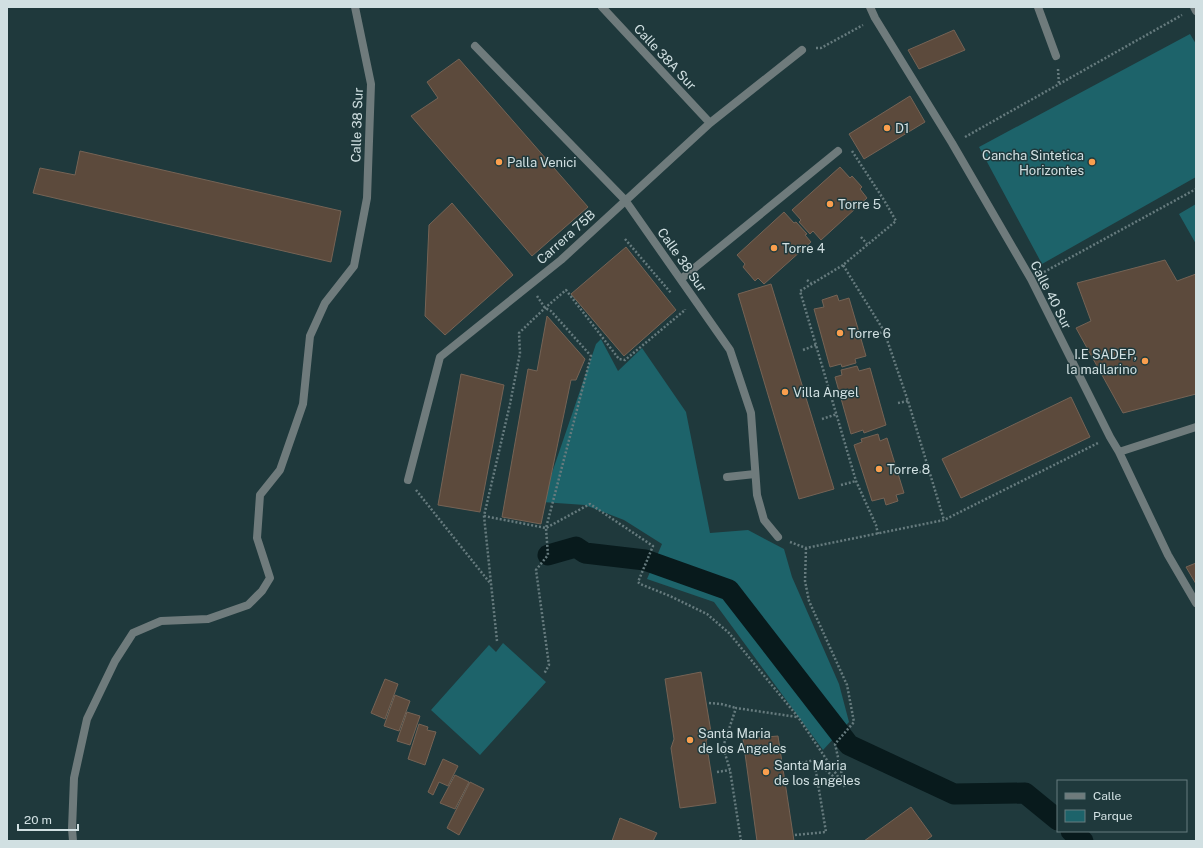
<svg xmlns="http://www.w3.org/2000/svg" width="1203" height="848" font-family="'Public Sans',sans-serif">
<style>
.green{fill:#1d636a}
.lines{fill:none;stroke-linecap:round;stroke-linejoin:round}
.canal{stroke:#081a1c;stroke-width:21}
.building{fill:#5c4a3c;stroke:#756355}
.path{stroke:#667b7e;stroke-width:2.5;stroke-dasharray:2 2;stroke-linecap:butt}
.lane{stroke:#6f7b7c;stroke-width:8}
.street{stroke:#6f7b7c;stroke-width:8}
.poi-dot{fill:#fa9f4e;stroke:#1f393c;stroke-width:1.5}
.labels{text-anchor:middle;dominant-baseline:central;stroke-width:3;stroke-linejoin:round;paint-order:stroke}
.street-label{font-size:13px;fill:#d1e0e2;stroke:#1f393c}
.poi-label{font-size:13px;fill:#d1e0e2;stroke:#1f393c;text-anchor:start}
</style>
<rect width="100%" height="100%" fill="#1f393c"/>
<path class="green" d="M1190 34 1196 44V177L1042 264 979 147Z
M1196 204V244L1179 214Z
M601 339 618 371 642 348 686 412 710 533 748 530 784 549 792 577 839 684 849 722 823 750 714 602 647 579 662 544 624 520 585 505 542 502 596 344Z
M503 643 546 682 480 755 431 710 489 645 496 652Z"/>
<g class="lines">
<path class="canal" d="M548 555 576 547 585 553 645 560 729 590 849 745 954 794 1025 793 1058 820
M1071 831 1083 841"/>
</g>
<path class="building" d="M954 30 965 50 919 69 908 50Z
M459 59 588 207 532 256 411 116 438 98 427 82Z
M910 96 925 122 864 159 849 134Z
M80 151 341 211 331 262 33 193 40 168 75 175Z
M840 167 850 178 852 176 862 187 860 189 867 198 821 240 813 231 810 234 799 222 801 220 792 210Z
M452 203 513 275 445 335 425 316 429 225Z
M784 212 794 223 796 222 807 234 805 235 811 242 764 284 758 278 755 281 743 267 745 264 737 255Z
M626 247 676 310 624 356 571 294Z
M1165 260 1177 281 1196 274V394L1123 413 1076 328 1091 321 1077 283Z
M771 284 834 489 799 499 738 294Z
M837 295 839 301 849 298 866 356 855 359 856 363 842 367 841 364 830 367 814 309 824 307 822 300Z
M547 316 585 359 576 380H571L541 524 502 517 528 369 537 371Z
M857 366 859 371 870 368 886 425 864 433 863 430 851 434 835 377 842 375 841 370Z
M461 374 504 385 480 512 438 505Z
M1071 397 1090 437 961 498 942 459Z
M878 434 880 441 887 438 904 493 896 495 898 501 886 505 884 498 872 501 854 445 862 442 861 439Z
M1196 563V584L1186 567Z
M701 672 711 732 706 741 716 803 680 808 671 748 674 739 665 679Z
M385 679 398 684 385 719 371 713Z
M395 695 410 701 399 731 384 726Z
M407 712 420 716 410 745 397 741Z
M419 724 428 727 427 730 436 732 425 765 408 759Z
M778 736 794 841H757L743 739Z
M443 759 458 766 448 786 439 782 433 795 428 792Z
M455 775 469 782 455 809 440 803Z
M470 782 484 789 459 835 447 828Z
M911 807 932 836 925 841H864Z
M620 818 657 833 653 841H612Z"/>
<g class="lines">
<path class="path" d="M816 48H821L863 25
M1058 69 1059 85
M965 137 1182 15
M852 151 884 200 896 221 843 265 884 331 908 401 944 520
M861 237 867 244
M625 239 671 293
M843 265 800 291 856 481 876 525 878 534
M1044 272 1196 189
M807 280 811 283
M537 296 545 308 551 311 591 356 546 528 590 504 653 546 638 582 640 584 670 596 707 614 729 633 798 717 845 787
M876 335 884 331
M803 350 816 345
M898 403 908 401
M822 419 837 414
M919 472 929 471
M841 485 856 481
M416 490 490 583
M484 516 546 528 548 555 536 570 549 665 544 674
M790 542 806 548 944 520 1098 443
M806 548 805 581 809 601 847 685 854 722 835 744 844 784
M497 641 484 516 510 404 520 353 519 333 545 308 566 290 619 359 625 360 685 310V309
M709 703 721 704 736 708
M786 767 814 760 842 784
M717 772 730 770
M795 835 826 832 814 760
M741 841 730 770 723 747 736 708 797 717"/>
<path class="lane" d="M727 477 755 474"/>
<path class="street" d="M602 7 710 123
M870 7 875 18 952 143 1031 279 1110 437 1119 452 1168 555 1196 603
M1038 7 1056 56
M1194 7 1196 11
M475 46 625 200 730 350 751 413 757 495 764 520 778 537
M681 279 838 151
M1119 452 1196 427
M408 480 440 357 561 260 710 123 802 50
M73 841 72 829 74 778 87 719 115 661 133 633 161 621 208 619 248 605 262 591 270 578 257 538 260 495 280 470 303 404 310 336 325 303 354 266 367 198 371 84 355 7"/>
</g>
<g class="poi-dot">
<circle cx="887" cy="128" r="4"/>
<circle cx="499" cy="162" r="4"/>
<circle cx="1092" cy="162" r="4"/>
<circle cx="830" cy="204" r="4"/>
<circle cx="774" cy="248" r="4"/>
<circle cx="840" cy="333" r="4"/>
<circle cx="1145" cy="361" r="4"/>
<circle cx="785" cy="392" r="4"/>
<circle cx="879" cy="469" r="4"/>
<circle cx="690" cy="740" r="4"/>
<circle cx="766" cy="772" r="4"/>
</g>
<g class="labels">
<g class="street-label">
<text transform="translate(665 57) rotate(47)">Calle 38A Sur</text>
<text transform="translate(357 125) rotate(-88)">Calle 38 Sur</text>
<text transform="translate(566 237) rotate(-42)">Carrera 75B</text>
<text transform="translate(682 260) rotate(55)">Calle 38 Sur</text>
<text transform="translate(1051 295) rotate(63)">Calle 40 Sur</text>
</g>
<g class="poi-label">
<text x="895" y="128">D1</text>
<text x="1084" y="155" text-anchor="end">Cancha Sintetica<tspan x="1084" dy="15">Horizontes</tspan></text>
<text x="507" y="162">Palla Venici</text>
<text x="838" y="204">Torre 5</text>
<text x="782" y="248">Torre 4</text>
<text x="848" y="333">Torre 6</text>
<text x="1137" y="354" text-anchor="end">I.E SADEP,<tspan x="1137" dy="15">la mallarino</tspan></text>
<text x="793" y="392">Villa Angel</text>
<text x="887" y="469">Torre 8</text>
<text x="698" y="733">Santa Maria<tspan x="698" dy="15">de los Angeles</tspan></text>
<text x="774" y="765">Santa Maria<tspan x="774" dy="15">de los angeles</tspan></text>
</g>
</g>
<rect width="1203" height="848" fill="none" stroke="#d1e0e2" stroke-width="16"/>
<rect x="1057" y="780" width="130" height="52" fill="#1f393c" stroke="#667c7e"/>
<rect x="1065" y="793" width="20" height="6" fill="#6f7b7c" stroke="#667c7e"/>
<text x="1093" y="800" font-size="12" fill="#d1e0e2">Calle</text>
<rect x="1065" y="810" width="20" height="12" fill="#1d636a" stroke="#667c7e"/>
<text x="1093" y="820" font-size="12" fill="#d1e0e2">Parque</text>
<path d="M18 824v6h60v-6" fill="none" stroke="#d1e0e2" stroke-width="2"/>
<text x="24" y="824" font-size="12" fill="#d1e0e2" stroke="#1f393c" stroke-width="3" paint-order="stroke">20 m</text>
</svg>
